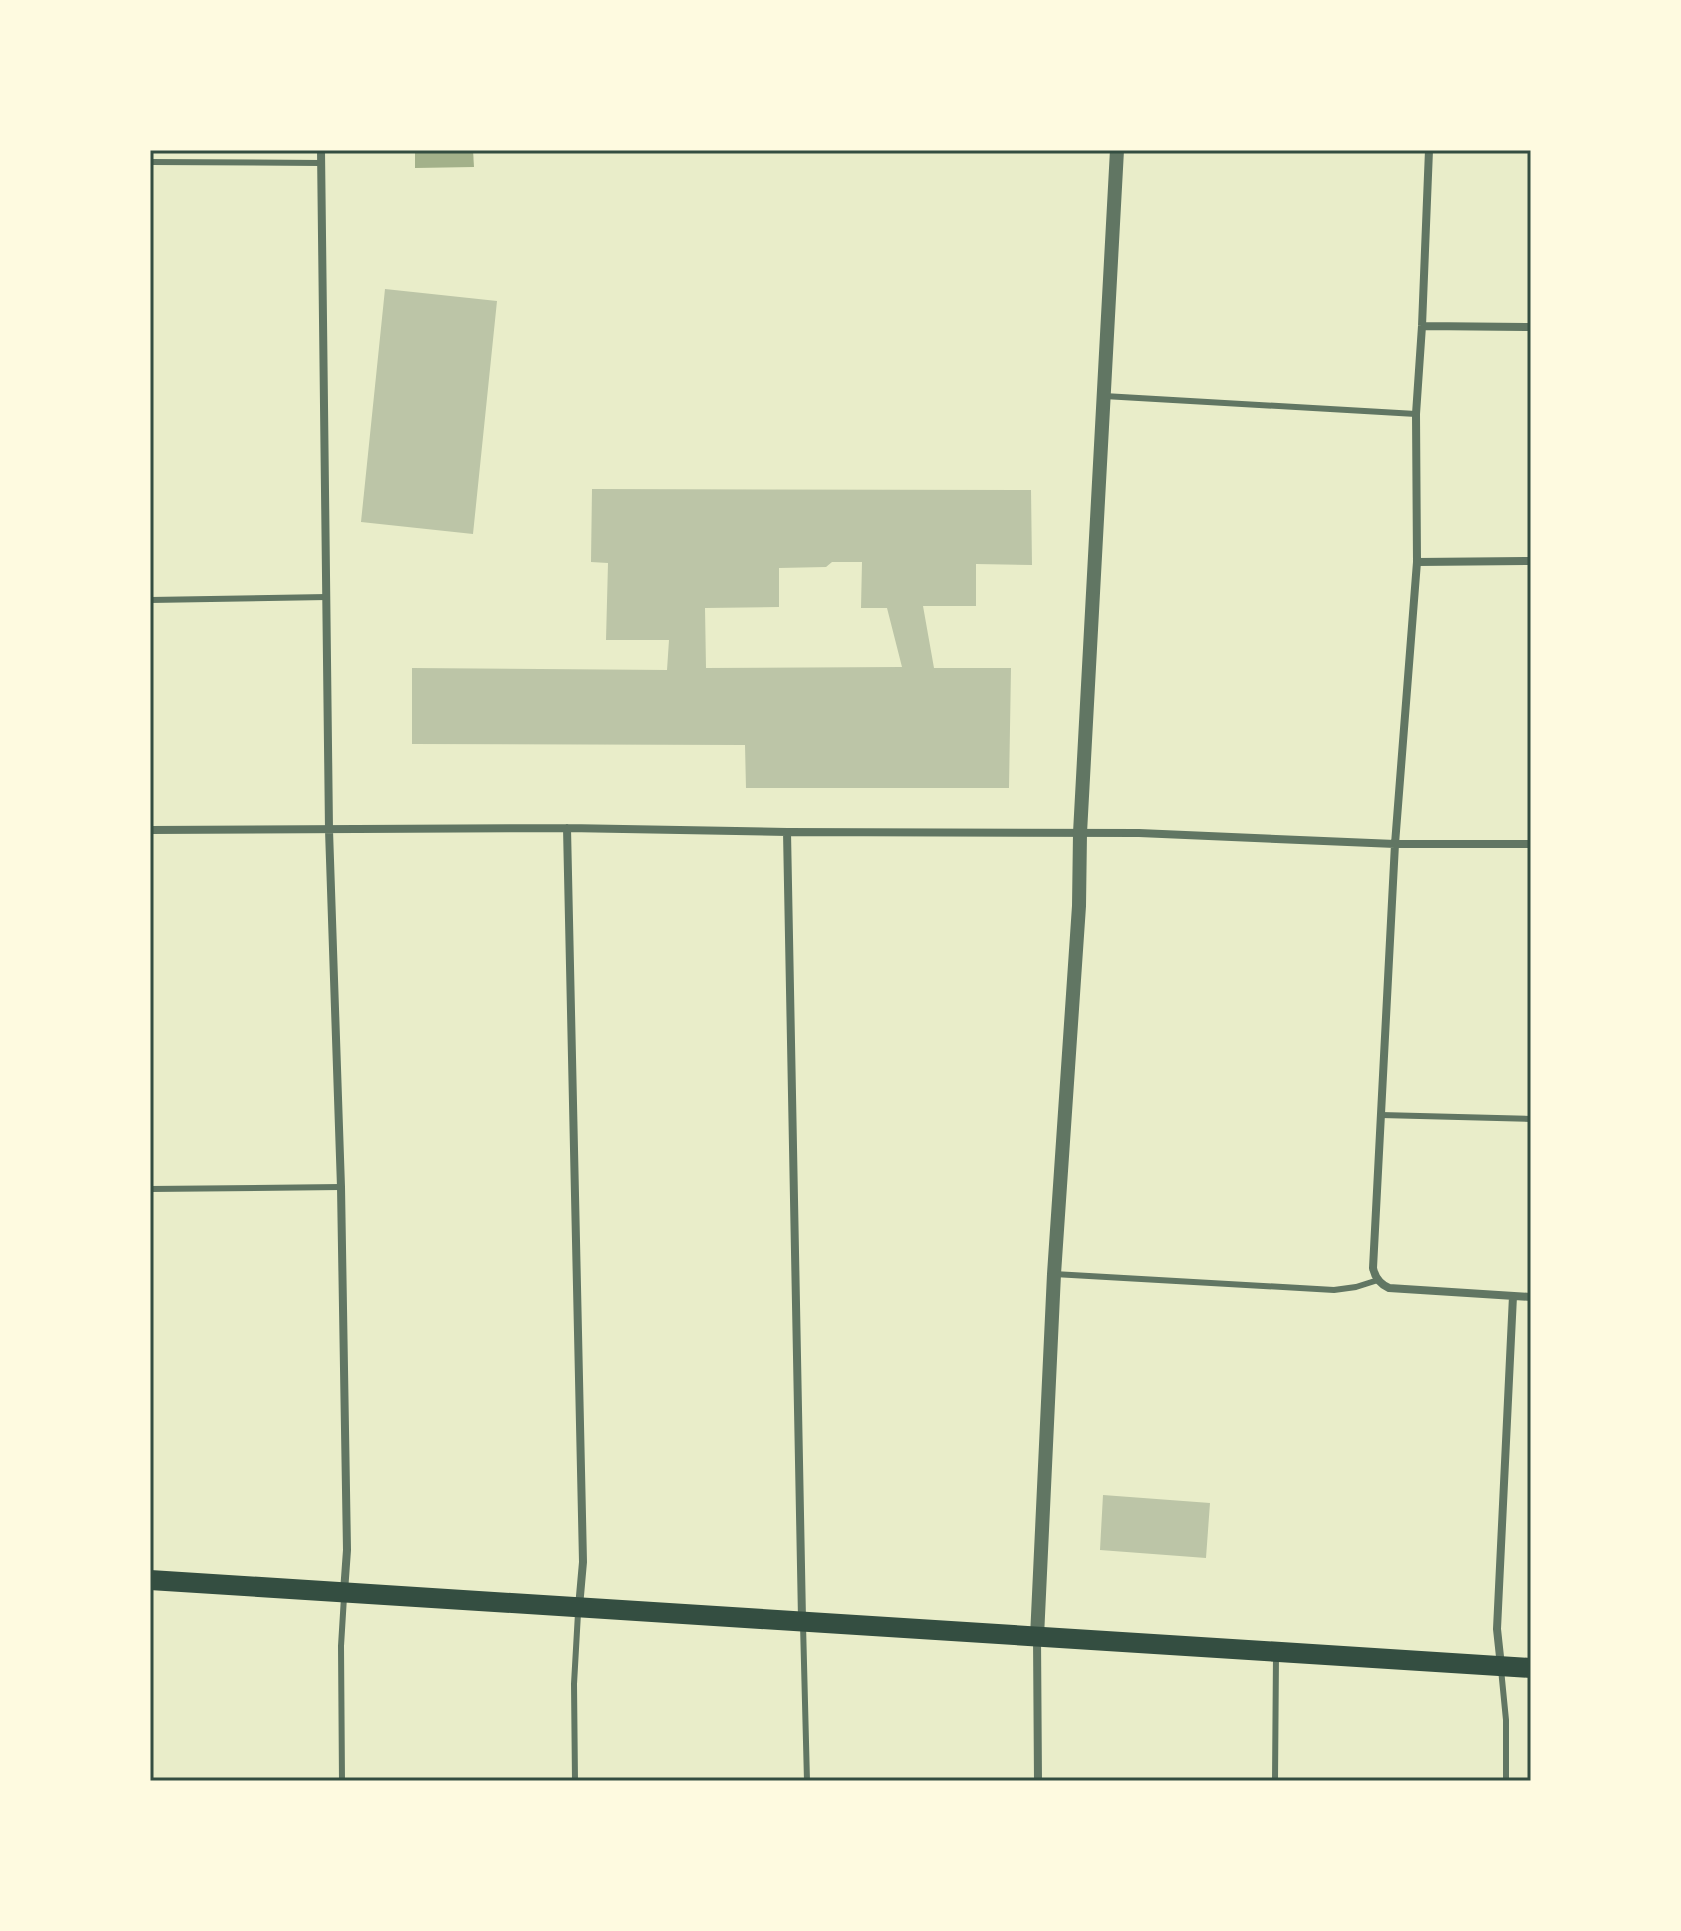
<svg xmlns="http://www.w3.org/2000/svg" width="1681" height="1931" font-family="'PT Serif',serif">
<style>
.water{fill:#a3b18a}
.building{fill:#bcc5a7;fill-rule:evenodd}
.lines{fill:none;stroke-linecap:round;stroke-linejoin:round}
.service{stroke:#617663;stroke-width:6}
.minor{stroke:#617663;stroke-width:8}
.tertiary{stroke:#617663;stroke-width:14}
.primary{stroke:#344e41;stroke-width:20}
.neatline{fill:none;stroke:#344e41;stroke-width:3}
</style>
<rect width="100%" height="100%" fill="#e9edc9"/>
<path class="water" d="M415 150H473L474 167 415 168Z"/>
<path class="building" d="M385 289 497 301 473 534 361 522Z
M592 489 1031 490 1032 565 976 564V606H923L934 668H1011L1009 788H746L745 745 412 744V668L667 670 669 640H606L608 563 591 562ZM832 562H862L861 608H887L902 667 706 668 705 608 779 607V568L826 567Z
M1103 1495 1210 1503 1206 1558 1100 1550Z"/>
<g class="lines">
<path class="service" d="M150 162 321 163
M1104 396 1416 414
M150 600 327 597
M1381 1115 1531 1119
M150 1189 341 1187
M1054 1274 1334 1290 1356 1287 1378 1280
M803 1624 807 1781
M1501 1669 1506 1720V1781
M342 1781 341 1646 344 1597
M575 1781 574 1684 578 1613
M1275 1781 1276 1655"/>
<path class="minor" d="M321 150 329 830 341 1187 347 1550 344 1592
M1429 150 1422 326 1416 414 1417 562 1395 844 1373 1268C1375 1278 1380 1284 1389 1288L1531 1297
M1422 326 1531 327
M1417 562 1531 561
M567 828 583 1562 579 1607
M150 830 567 828 787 832 1139 833 1395 844H1531
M787 832 802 1619
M1037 1638 1038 1781
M1501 1666 1497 1629 1513 1296"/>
<path class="tertiary" d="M1037 1637 1054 1274 1079 906 1080 833 1117 150"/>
<path class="primary" d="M150 1580 1531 1668"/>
</g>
<rect width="1681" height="1931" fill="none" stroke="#fefae0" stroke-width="304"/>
<rect x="152" y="152" width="1377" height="1627" class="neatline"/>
</svg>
